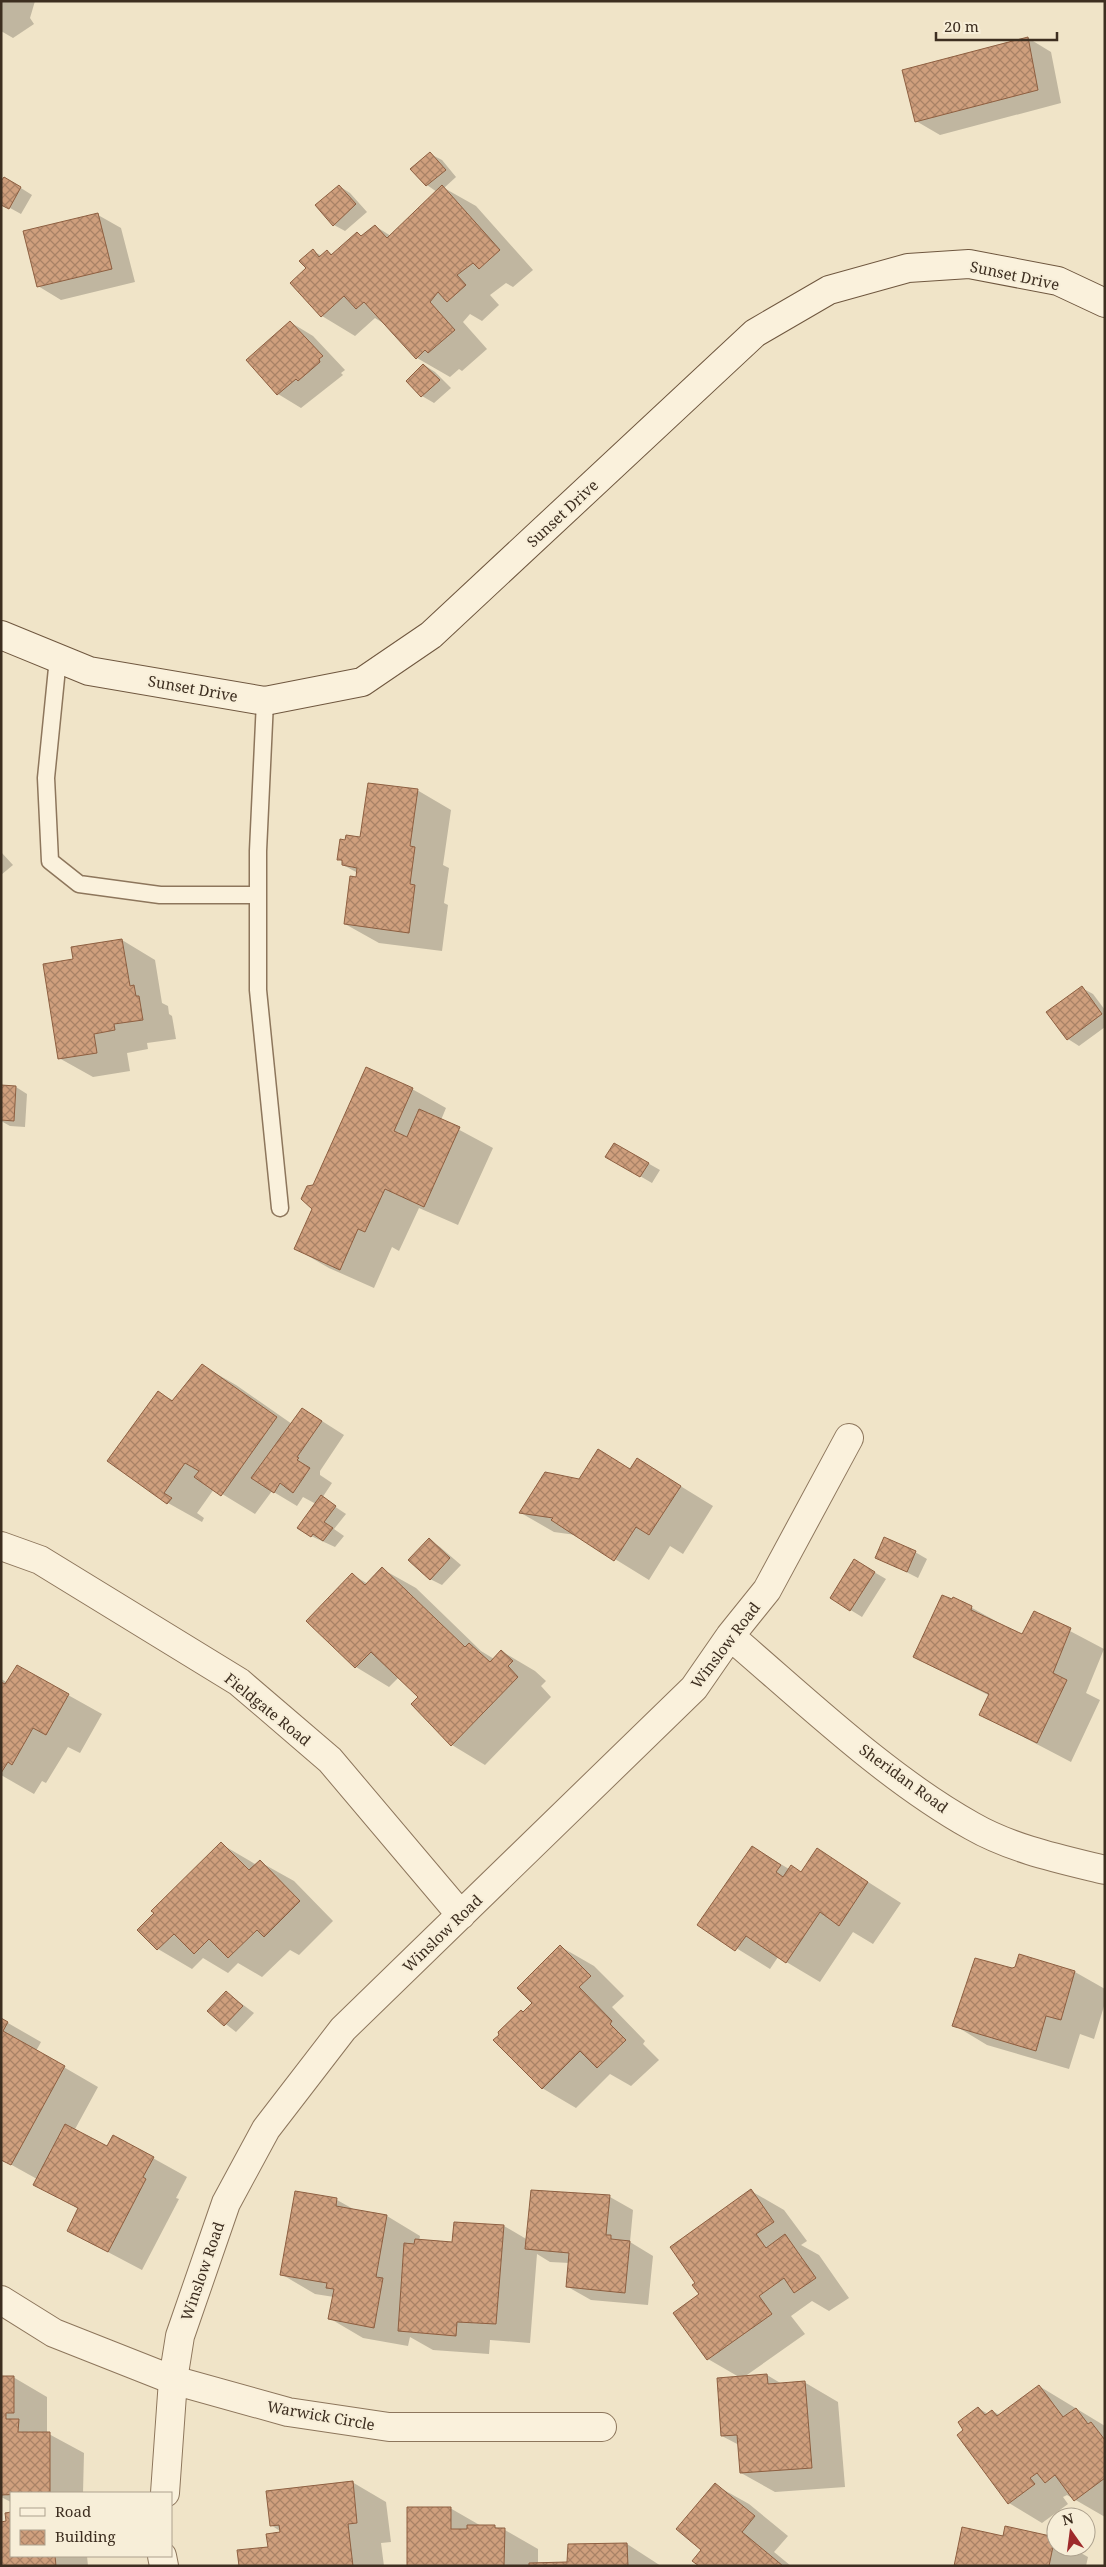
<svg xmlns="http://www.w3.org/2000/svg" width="1106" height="2567" font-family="'Noto Serif',serif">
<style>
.shadow{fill:#0003}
.building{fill:url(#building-cross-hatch);stroke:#8d5f41}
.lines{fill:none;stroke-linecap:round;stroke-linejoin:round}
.service-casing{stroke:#8d765c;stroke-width:19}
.minor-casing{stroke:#8d765c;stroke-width:30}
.secondary-casing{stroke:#6f573f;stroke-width:30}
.service{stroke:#faf1dc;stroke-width:16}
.minor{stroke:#faf1dc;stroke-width:28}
.secondary{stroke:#faf1dc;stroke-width:28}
.labels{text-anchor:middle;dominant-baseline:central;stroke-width:4;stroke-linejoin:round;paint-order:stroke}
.street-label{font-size:15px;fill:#3d2e20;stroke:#f7eed8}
</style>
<defs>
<pattern id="building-cross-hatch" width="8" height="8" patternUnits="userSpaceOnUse" patternTransform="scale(1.25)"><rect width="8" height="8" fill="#cf9f7d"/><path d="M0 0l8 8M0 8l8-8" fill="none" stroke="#a98266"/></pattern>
</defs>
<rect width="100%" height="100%" fill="#f0e4c8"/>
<path class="shadow" d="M1 1H35L30 18 34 24 13 38 1 31Z
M1028 38 1051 52 1061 103 940 135 916 121Z
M430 154 442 160 456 177 444 188 476 206 533 270 513 287 506 283 490 295 499 305 482 321 470 314 463 322 487 349 462 371 459 369 450 377 417 358 388 326 375 318 355 336 322 316 308 268 313 251 322 256 327 251 333 255 358 233 363 237 375 226 391 236 437 192 427 185 412 169Z
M5 178 32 195 21 214 1 203Z
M339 186 350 193 367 212 345 231 334 225Z
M98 215 121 228 135 282 61 300 38 286Z
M290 322 313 336 345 370 341 373 343 375 301 408 278 394 247 360Z
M424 365 435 372 451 388 434 403 422 396 407 381Z
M417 790 451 810 443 865 449 868 444 903 448 905 442 951 379 943 345 924 358 873 343 865V862L339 859 346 841 361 839Z
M1 852 13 865 1 875Z
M122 940 155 960 162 1003 168 1006 169 1014 172 1016 176 1039 147 1043 148 1049 127 1053 130 1071 93 1077 59 1058 74 960Z
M1082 988 1093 994 1105 1010V1027L1079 1046 1068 1039Z
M1 1086 16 1087 27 1094 25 1127 10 1126 1 1121Z
M412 1089 446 1108 441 1120 493 1148 458 1225 419 1208 399 1251 392 1247 374 1288 329 1268 296 1249 313 1209 314 1186Z
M614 1144 660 1170 652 1183 607 1157Z
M203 1366 236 1385 292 1424 303 1409 344 1435 320 1471V1475L332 1483 322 1498 346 1514 334 1529 344 1536 335 1547 311 1536 316 1504 303 1497 297 1506 272 1491 255 1514 214 1489 197 1513 204 1518 202 1522 168 1503 109 1460 158 1392 174 1401Z
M598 1451 632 1470 638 1460 713 1506 683 1554 670 1546 649 1580 576 1535 554 1532 521 1513 579 1480Z
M429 1540 440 1547 461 1565 442 1585 430 1579Z
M915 1552 927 1559 918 1578 877 1557Z
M855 1561 886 1579 862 1617 831 1598Z
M382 1569 416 1588 481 1651 494 1659 501 1651 535 1671 546 1681 541 1686 551 1697 485 1765 452 1745 419 1697 399 1677 389 1687 356 1667 308 1621 353 1575 368 1584Z
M954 1598 1023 1636 1034 1612 1104 1649 1086 1693 1100 1700 1071 1762 981 1715 990 1696 914 1657Z
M1 1679 8 1683 68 1695 102 1714 80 1753 68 1747 46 1783 42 1781 34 1794 1 1775Z
M221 1844 257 1865 260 1862 294 1881 333 1921 299 1955 290 1950 262 1977 238 1963 228 1973 203 1958 192 1969 158 1949 139 1930Z
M752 1847 789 1869 802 1873 818 1850 901 1903 873 1944 853 1932 820 1982 778 1957 770 1969 699 1925Z
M561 1947 594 1966 624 1996 612 2007 645 2041 643 2044 659 2060 631 2086 610 2074 576 2108 542 2088 524 2013 534 2003Z
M976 1959 1016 1969 1075 1972 1105 1989V2003L1094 2039 1080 2034 1069 2069 987 2045 954 2025Z
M226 1992 254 2013 236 2032 209 2011Z
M1 2019 41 2042 36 2051 98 2087 74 2131 107 2148 113 2136 187 2177 176 2198 179 2199 142 2270 68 2231 79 2209 35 2184 37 2179 1 2159Z
M751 2191 784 2210 807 2241 801 2245 819 2255 849 2298 829 2311 812 2301 791 2316 805 2334 744 2377 767 2375 782 2384 804 2382 838 2402 845 2487 775 2492 741 2473 739 2445 722 2436 739 2377 708 2359 700 2294Z
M610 2197 633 2210 630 2242 653 2256 648 2305 591 2300 568 2287 570 2263 550 2262 537 2254 530 2343 490 2340 489 2354 433 2350 410 2337 408 2346 363 2338 329 2318 334 2297 315 2294 281 2274 337 2200 355 2210 387 2216 420 2236 419 2241 453 2244 455 2223 504 2226 528 2240Z
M13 2377 47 2397V2433L84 2453 83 2493H11V2502L1 2497V2378Z
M1039 2386 1105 2426V2517L1067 2495 1063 2497 1068 2504 1042 2523 1009 2503 965 2430 978 2408 988 2414 992 2411 1000 2415Z
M352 2482 386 2502 391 2542 381 2543 384 2566H240L269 2548 283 2533 271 2525Z
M715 2485 749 2504 788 2536 774 2552 791 2566H701Z
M450 2508 483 2527H495L505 2530 538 2549V2564L569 2563 627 2544 661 2566H408Z
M11 2513V2556H87L88 2566H1L7 2522 6 2514Z
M1004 2537 1054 2538 1056 2547H1070L1088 2557 1086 2566H955Z"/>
<path class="building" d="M1028 37 1038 90 915 122 902 70Z
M430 152 446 170 426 186 410 169Z
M4 177 21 187 9 209 1 205V181Z
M339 185 356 204 333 226 315 205Z
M442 185 500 250 479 269 473 263 457 275 466 285 447 302 438 292 430 302 455 330 428 353 425 350 416 359 364 302 356 309 344 296 321 317 290 283 306 268 299 261 313 249 319 257 327 250 331 255 357 232 361 236 375 225 387 238Z
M98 213 112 269 37 287 23 231Z
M290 321 323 356 319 359 320 362 298 381 296 379 277 395 246 360Z
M423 364 440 380 421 397 406 381Z
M368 783 418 789 410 846 415 847 410 884 415 885 409 933 344 924 350 876 356 877 357 868 342 865V860H337L340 839 345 840 346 835 360 837Z
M122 939 130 986 134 985 136 996H139L143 1020 114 1024 115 1030 94 1034 97 1053 58 1059 43 964 73 959 71 947Z
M1082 986 1102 1014 1067 1040 1046 1012Z
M366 1067 413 1088 394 1131 407 1137 419 1109 460 1127 424 1207 385 1189 365 1232 358 1229 340 1270 294 1249 312 1209 301 1199 307 1186 313 1185Z
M1 1085 16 1086 14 1121 1 1120Z
M614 1143 649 1163 640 1177 605 1157Z
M202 1364 277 1417 221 1496 194 1477 199 1471 185 1463 164 1493 172 1498 167 1504 107 1461 158 1391 172 1401Z
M302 1408 322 1421 297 1457 299 1458 297 1460 310 1468 293 1493 280 1483 274 1493 251 1478Z
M598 1449 630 1469 637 1458 681 1486 649 1535 636 1527 614 1561 551 1520 553 1518 519 1513 545 1472 579 1479Z
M321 1495 336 1506 324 1522 333 1528 323 1541 313 1534 311 1537 297 1528Z
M884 1537 916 1551 907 1572 875 1558Z
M429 1538 450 1558 430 1580 408 1560Z
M854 1559 875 1572 850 1611 830 1598Z
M382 1567 465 1647 469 1643 490 1662 501 1650 513 1661 508 1666 518 1677 451 1746 411 1704 418 1697 371 1652 355 1668 306 1621 352 1573 365 1585Z
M942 1595 952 1599 953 1597 972 1606 971 1610 1022 1634 1034 1611 1071 1628 1053 1673 1067 1680 1037 1743 979 1715 989 1694 913 1657Z
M17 1665 69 1694 46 1735 33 1728 12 1765 8 1762 1 1773V1682L5 1684Z
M221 1842 249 1870 260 1860 300 1901 264 1937 257 1930 228 1958 209 1939 194 1954 174 1934 157 1950 137 1930 154 1913 151 1911Z
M752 1846 781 1865 776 1872 783 1877 791 1865 801 1872 817 1848 868 1882 839 1926 820 1912 786 1963 746 1936 735 1951 697 1925Z
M560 1945 591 1976 579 1987 612 2021 610 2024 626 2040 597 2068 580 2051 542 2089 493 2040 499 2035 498 2032 521 2010 523 2012 532 2003 517 1988Z
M1019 1954 1075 1971 1061 2020 1046 2016 1036 2051 952 2026 975 1958 1012 1968 1015 1967Z
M226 1991 243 2006 224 2026 207 2011Z
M1 2018 8 2022 3 2031 65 2066 11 2165 1 2160Z
M65 2124 107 2146 113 2135 154 2157 143 2177 146 2179 108 2252 67 2231 78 2208 33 2185Z
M751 2189 774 2222 756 2234 766 2248 785 2234 816 2278 794 2293 784 2278 759 2296 772 2314 707 2360 673 2313 699 2294 692 2285 695 2283 670 2247Z
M531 2190 610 2195 606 2235H611V2239L630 2241 625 2293 566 2287 569 2253 525 2249Z
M295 2191 337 2198 336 2206 387 2215 376 2277 383 2278 374 2328 328 2319 334 2289 326 2288 327 2283 280 2275Z
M454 2222 504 2225 496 2324 457 2322 456 2336 398 2331 404 2243 414 2244 415 2239 452 2242Z
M767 2374 768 2384 805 2381 812 2468 740 2473 737 2435 721 2436 717 2378Z
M1 2376H14V2413H6V2419H19L18 2432H50V2493L1 2495Z
M1039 2385 1063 2417 1076 2408 1088 2424 1091 2422 1105 2440V2478L1074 2501 1055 2475 1045 2483 1037 2473 1030 2478 1035 2484 1008 2504 957 2435 963 2430 958 2422 978 2407 985 2415 992 2410 997 2416Z
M353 2481 357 2523 348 2524 353 2566H239L237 2550 268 2547 266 2534 280 2532 279 2525 270 2526 266 2491Z
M715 2483 755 2516 742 2532 783 2566H699L692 2561 701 2550 676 2529Z
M407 2507H451V2529H467V2525H495V2528H505L504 2566H407Z
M11 2512V2556H55L56 2566H1V2522L6 2521 5 2513Z
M1005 2526 1055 2537 1049 2566H954L962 2527 1003 2536Z
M627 2543 628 2566H529V2563L567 2562 568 2544Z"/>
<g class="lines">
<g class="service-casing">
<path id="service" d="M58 658 46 778 50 861 79 884 160 895H258
M265 701 258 851V990L280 1208"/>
</g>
<g class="minor-casing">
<path id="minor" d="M1 1546 40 1560 239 1682 330 1760 461 1915
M730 1636C805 1700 886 1778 972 1826 1012 1849 1060 1859 1105 1870
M1 2300 54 2333 173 2380 288 2412 389 2427H602
M165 2493 173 2380 180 2336 226 2203 266 2129 343 2029 694 1688 730 1636 767 1590 849 1438
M162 2556 164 2566"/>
</g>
<g class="secondary-casing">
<path id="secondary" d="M1 635 89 671 265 701 362 682 431 635 755 333 829 290 908 268 969 264 1058 281 1105 303"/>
</g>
<use href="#service" class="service"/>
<use href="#minor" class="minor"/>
<use href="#secondary" class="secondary"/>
</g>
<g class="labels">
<g class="street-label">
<text transform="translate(1015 275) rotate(12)">Sunset Drive</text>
<text transform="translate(562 513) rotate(-43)">Sunset Drive</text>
<text transform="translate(193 688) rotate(10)">Sunset Drive</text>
<text transform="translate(725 1645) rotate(-53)">Winslow Road</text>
<text transform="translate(268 1709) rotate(39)">Fieldgate Road</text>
<text transform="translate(904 1778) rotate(36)">Sheridan Road</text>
<text transform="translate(442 1933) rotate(-44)">Winslow Road</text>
<text transform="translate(202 2271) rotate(-71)">Winslow Road</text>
<text transform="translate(321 2415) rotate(10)">Warwick Circle</text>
</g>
</g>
<rect width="1106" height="2567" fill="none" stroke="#3d2e20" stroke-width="5"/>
<rect x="10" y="2492" width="162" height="65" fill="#f7eed8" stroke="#ada18e"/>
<rect x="20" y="2508" width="25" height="8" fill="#faf1dc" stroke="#ada18e"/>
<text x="55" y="2517" font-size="15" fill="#3d2e20">Road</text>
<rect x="20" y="2530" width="25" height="15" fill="url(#building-cross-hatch)" stroke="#ada18e"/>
<text x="55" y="2542" font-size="15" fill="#3d2e20">Building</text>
<g transform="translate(1071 2532) rotate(346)"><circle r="24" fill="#f7eed8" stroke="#ada18e"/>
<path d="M0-4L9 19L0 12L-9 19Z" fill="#9e2a2b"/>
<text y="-8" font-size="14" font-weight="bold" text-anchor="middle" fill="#3d2e20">N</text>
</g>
<path d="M936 32v8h121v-8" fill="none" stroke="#3d2e20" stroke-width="2.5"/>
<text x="944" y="32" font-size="15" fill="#3d2e20" stroke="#f7eed8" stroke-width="4" paint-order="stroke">20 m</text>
</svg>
